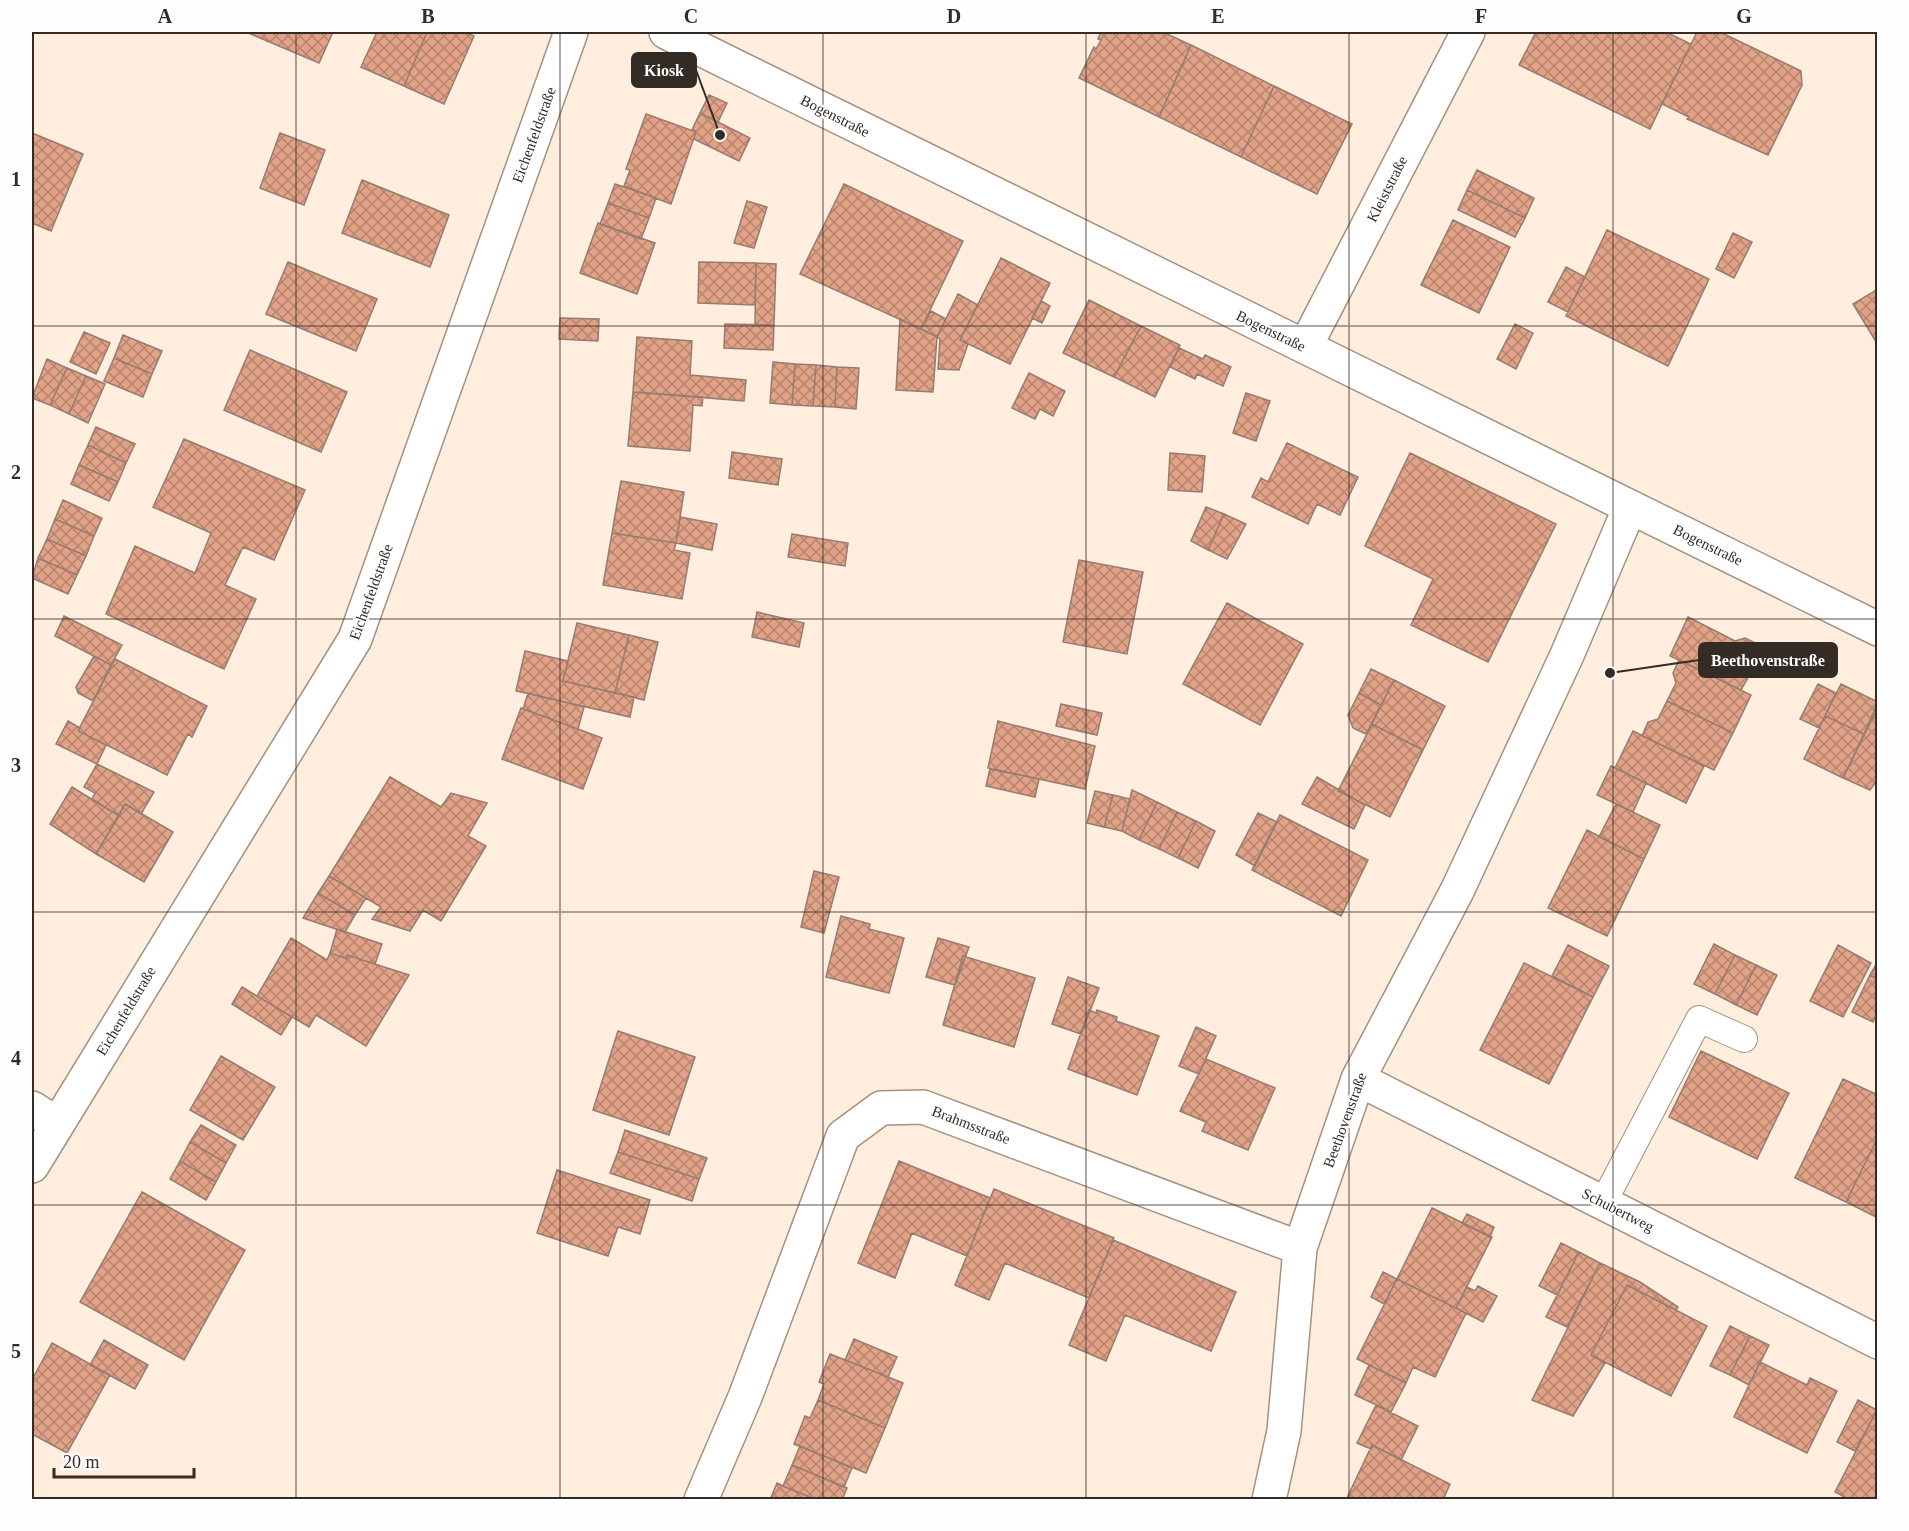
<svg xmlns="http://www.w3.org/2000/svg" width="1909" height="1531" font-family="'Times New Roman',serif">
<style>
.building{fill:url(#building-cross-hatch);stroke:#957c71;stroke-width:1.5}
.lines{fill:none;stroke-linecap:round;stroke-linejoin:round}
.service-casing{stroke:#a5917f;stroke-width:28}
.minor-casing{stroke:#a5917f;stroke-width:36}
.service{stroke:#fff;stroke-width:26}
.minor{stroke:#fff;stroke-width:33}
.grid{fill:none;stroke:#342b24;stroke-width:1.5;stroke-opacity:0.55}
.labels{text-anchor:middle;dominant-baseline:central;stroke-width:5;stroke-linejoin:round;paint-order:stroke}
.street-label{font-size:15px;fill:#342b24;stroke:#fefefe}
.leader{fill:none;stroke:#342b24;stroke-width:2}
.callout-dot{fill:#342b24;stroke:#fefefe;stroke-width:2}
.callout{fill:#342b24;stroke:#342b24;stroke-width:2}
.callout-label{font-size:16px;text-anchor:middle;font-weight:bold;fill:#fff}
.neatline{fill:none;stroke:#342b24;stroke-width:2}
.grid-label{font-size:20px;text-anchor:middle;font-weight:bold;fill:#342b24}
</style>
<defs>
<pattern id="building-cross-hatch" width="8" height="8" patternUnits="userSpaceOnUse" patternTransform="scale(1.5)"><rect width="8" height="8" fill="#e2a287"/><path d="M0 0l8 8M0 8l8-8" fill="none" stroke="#b8846e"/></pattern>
</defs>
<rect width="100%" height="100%" fill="#ffedde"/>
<path class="building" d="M246 32H333L319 63Z
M377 32H427L404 86 361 67Z
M427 32H464L474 36 444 104 404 86Z
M1101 32H1163L1191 45 1159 117 1079 78 1094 47 1096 49 1101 40 1098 39Z
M1536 32H1666L1691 44 1650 129 1519 65Z
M1697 32H1720L1801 71 1802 85 1768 155 1687 119 1689 117 1662 104Z
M1191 45 1274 86 1241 157 1159 117Z
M1274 86 1352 124 1317 194 1241 157Z
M709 95 727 103 718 122 700 113Z
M700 113 750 138 739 161 694 139 696 132 692 130Z
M646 114 696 132 671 204 624 186 630 170 626 169Z
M32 133 83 154 51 231 32 223Z
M280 133 325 150 304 205 260 188Z
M1477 170 1534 198 1525 218 1467 190Z
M362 180 449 215 430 267 342 233Z
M615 184 656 198 649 218 608 203Z
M844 184 963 241 921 329 800 274Z
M1467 190 1525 218 1515 237 1458 210Z
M747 201 767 207 754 248 734 243Z
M608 203 649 218 641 239 600 224Z
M1453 220 1510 247 1479 313 1421 285Z
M598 223 655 243 637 294 580 273Z
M1607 230 1709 279 1668 366 1566 316Z
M1733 233 1752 242 1734 278 1716 269Z
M1001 258 1050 283 1010 364 960 340Z
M288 262 377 299 356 351 266 314Z
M699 262 756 263 755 305 698 303Z
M756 263 776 264 774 325H755Z
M1566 267 1585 277 1568 312 1548 302Z
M1878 289V345L1853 304Z
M958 294 978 305 960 340 968 344 959 370 938 369 940 339 937 337Z
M1089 300 1141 326 1114 377 1063 353Z
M1041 301 1050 306 1042 323 1032 318Z
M931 311 946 319 937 337 921 329Z
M560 318 599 319 598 341 559 339Z
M900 319 937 337 933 392 896 390Z
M725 324 774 325 773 350 724 348Z
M1515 324 1533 333 1516 369 1497 359Z
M1141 326 1180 345 1155 397 1114 377Z
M84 332 110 343 96 374 70 362Z
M123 335 162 351 152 374 114 358Z
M637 337 692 341 690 375 746 380 744 401 633 392Z
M1179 348 1203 359 1205 355 1231 367 1223 386 1197 374 1195 379 1170 367Z
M250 350 347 392 321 452 224 410Z
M114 358 152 374 143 397 104 381Z
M47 359 67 368 50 405 32 398Z
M773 362 795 364 792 405 770 403Z
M795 364 816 365 813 406 792 405Z
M816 365 837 367 835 407 813 406Z
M837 367 859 368 856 409 835 407Z
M67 368 86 376 69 414 50 405Z
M1029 373 1065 391 1053 416 1040 409 1035 419 1012 408Z
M86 376 105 384 88 423 69 414Z
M633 392 703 397 702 406 693 405 690 451 628 446Z
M1246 393 1270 401 1256 441 1233 433Z
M96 427 135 444 126 463 88 445Z
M184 439 305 490 274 560 243 547 225 585 256 599 224 669 106 614 135 546 195 573 211 533 153 507Z
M1287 443 1358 477 1340 515 1317 504 1308 524 1252 497 1261 478 1268 482Z
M88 445 126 463 118 482 79 465Z
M732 452 782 459 778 485 729 478Z
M1170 453 1205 456 1202 492 1168 490Z
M1410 453 1556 524 1488 662 1411 625 1433 579 1365 546Z
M79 465 118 482 109 501 71 484Z
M621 481 684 492 676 543 612 533Z
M63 500 102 518 94 536 55 519Z
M1206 507 1224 514 1208 550 1191 541Z
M1224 514 1246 524 1227 559 1208 550Z
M680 517 717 524 712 550 676 543Z
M55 519 94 536 86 556 47 539Z
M612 533 676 543 674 550 690 553 682 599 603 585Z
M792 534 848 543 845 566 788 557Z
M47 539 86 556 77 575 38 558Z
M38 558 77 575 68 594 32 578Z
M1079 560 1143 572 1127 654 1063 642Z
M1227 603 1303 644 1260 725 1183 684Z
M757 612 804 623 799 647 752 637Z
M64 616 122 645 111 665 55 636Z
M1688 617 1735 641 1745 638 1770 650 1759 672 1749 676 1741 690 1670 656Z
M577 623 629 635 615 693 563 681Z
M629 635 658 642 644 700 615 693Z
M525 651 568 661 563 681 634 697 630 717 516 691Z
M94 656 111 665 93 701 78 693 76 687Z
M115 659 207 706 192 737 188 734 167 775 78 731Z
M1679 660 1751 695 1733 733 1667 701 1676 683 1673 673Z
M1371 669 1394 680 1381 705 1359 693Z
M1394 680 1445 706 1423 750 1372 724Z
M1818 684 1836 693 1819 728 1800 719Z
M1841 684 1878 702 1864 734 1825 716Z
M528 693 584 707 578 729 523 709Z
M1359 693 1381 705 1366 734 1353 728 1348 715Z
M1667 701 1733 733 1714 770 1642 736 1648 722 1658 719Z
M1061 704 1102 713 1097 735 1056 726Z
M1878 707V779L1870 790 1843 778Z
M521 708 602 738 583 789 502 759Z
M1825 716 1864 734 1843 778 1804 759Z
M68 721 80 728 78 731 106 745 97 764 56 744Z
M998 721 1095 746 1085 789 988 768Z
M1372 724 1423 750 1390 817 1338 791Z
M1633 731 1704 766 1686 803 1615 768Z
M97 764 154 792 141 814 125 804 119 816 92 799 95 793 84 787Z
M1611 766 1646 783 1633 812 1597 795Z
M990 769 1039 779 1035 797 986 786Z
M390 777 441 807 451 793 487 803 468 836 486 846 441 921 423 910 410 931 372 919 381 907 329 876Z
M1317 777 1365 805 1354 829 1302 804Z
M72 787 119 816 96 854 50 824Z
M1132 790 1157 802 1139 840 1122 831Z
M1095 791 1113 795 1104 827 1087 823Z
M1113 795 1130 799 1122 831 1104 827Z
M1157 802 1177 812 1159 849 1139 840Z
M125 804 173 832 144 882 96 854Z
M1616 804 1660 825 1644 859 1599 837Z
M1177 812 1196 821 1178 858 1159 849Z
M1258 813 1277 822 1255 866 1236 855Z
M1280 815 1368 860 1341 916 1252 870Z
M1196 821 1215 831 1198 868 1178 858Z
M1587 830 1644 859 1607 936 1548 908Z
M814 871 839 877 824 933 801 927Z
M329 876 366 898 355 915 318 893Z
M318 893 355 915 345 932 303 918Z
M841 916 870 924 869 929 904 938 889 993 826 977Z
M337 929 382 944 375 964 347 955V959L330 953Z
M291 938 327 960 330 953 347 959V955L409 975 366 1046 316 1015 309 1027 257 996Z
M938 938 969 947 955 985 926 977Z
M1714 944 1735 955 1715 994 1694 984Z
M1568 945 1609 966 1593 997 1552 976Z
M1838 945 1871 963 1843 1017 1810 1001Z
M1735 955 1756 965 1736 1005 1715 994Z
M963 956 1035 978 1014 1047 943 1025Z
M1878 961V979L1870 975Z
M1524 963 1593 997 1549 1084 1480 1050Z
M1756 965 1777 975 1757 1015 1736 1005Z
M1870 975 1878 979V1012L1873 1022 1852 1012Z
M1068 977 1099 988 1081 1034 1052 1024Z
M242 987 292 1017 281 1035 232 1004Z
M1089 1010 1096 1013 1097 1010 1117 1017 1116 1021 1159 1036 1137 1095 1068 1069Z
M1196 1027 1216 1036 1199 1074 1179 1066Z
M618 1031 695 1057 669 1135 593 1110Z
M1701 1051 1789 1093 1757 1159 1669 1117Z
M221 1056 275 1087 243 1140 190 1110Z
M1206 1059 1275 1088 1248 1150 1202 1131 1206 1122 1180 1111Z
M1843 1079 1878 1095V1137L1846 1202 1795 1178Z
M201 1125 236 1145 226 1163 190 1142Z
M625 1130 707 1158 699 1179 618 1152Z
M1878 1137V1218L1846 1202Z
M190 1142 226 1163 216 1182 180 1161Z
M618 1152 699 1179 692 1201 610 1173Z
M180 1161 216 1182 206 1200 170 1179Z
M899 1161 990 1198 967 1256 912 1233 895 1278 858 1263Z
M557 1170 650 1200 640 1234 618 1227 608 1256 537 1233Z
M994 1189 1114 1238 1089 1298 1005 1263 989 1300 955 1285Z
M142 1192 245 1250 184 1360 80 1302Z
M1432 1208 1492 1237 1456 1308 1397 1279Z
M1467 1214 1494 1227 1490 1237 1462 1223Z
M1113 1240 1236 1292 1211 1351 1125 1315 1106 1361 1069 1345Z
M1561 1243 1579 1252 1557 1295 1539 1286Z
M1579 1252 1600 1263 1567 1327 1546 1317Z
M1600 1263 1640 1282 1678 1307 1676 1310 1627 1285 1591 1355 1605 1363 1573 1416 1532 1400Z
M1383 1272 1397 1279 1384 1304 1371 1297Z
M1397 1279 1466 1313 1435 1377 1413 1367 1406 1383 1357 1359Z
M1627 1285 1707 1326 1671 1396 1591 1355Z
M1478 1286 1497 1296 1483 1322 1456 1308 1467 1287 1475 1291Z
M1730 1326 1750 1336 1730 1375 1710 1366Z
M1750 1336 1769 1345 1749 1385 1730 1375Z
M854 1339 897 1357 888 1377 845 1360Z
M104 1340 148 1365 135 1389 90 1365Z
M52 1343 110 1375 67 1453 32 1434V1380Z
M830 1354 903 1383 885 1428 818 1400 824 1384 819 1382Z
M1760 1362 1807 1385 1810 1378 1837 1391 1807 1453 1734 1417Z
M1369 1365 1406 1383 1391 1412 1355 1395Z
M818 1400 885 1428 866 1473 794 1444 805 1416 810 1418Z
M1858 1400 1877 1410 1855 1451 1837 1442Z
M1376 1405 1418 1426 1401 1460 1372 1445 1371 1449 1357 1443Z
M1877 1410 1878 1500H1850L1835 1492Z
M1372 1445 1450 1484 1443 1500H1346Z
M800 1446 852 1468 844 1487 792 1465Z
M792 1465 847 1488 842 1500H817L783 1486Z
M777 1483 783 1486 817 1500H770Z"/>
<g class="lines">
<g class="service-casing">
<path id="service" d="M1603 1203 1699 1019 1744 1039"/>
</g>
<g class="minor-casing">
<path id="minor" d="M666 32 1878 629
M1305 347 1468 32
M1358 1079 1878 1342
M32 1108 57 1124
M32 1166 355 639 571 32
M701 1500 745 1397 843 1136 881 1108 923 1107 1300 1248
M1269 1500 1284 1431 1300 1248 1358 1079 1457 891 1567 655 1630 507"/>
</g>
<use href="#service" class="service"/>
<use href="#minor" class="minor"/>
</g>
<path class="grid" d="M296 32V1500M560 32V1500M823 32V1500M1086 32V1500M1349 32V1500M1613 32V1500M32 326H1878M32 619H1878M32 912H1878M32 1205H1878"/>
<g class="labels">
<g class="street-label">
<text transform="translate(835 116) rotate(27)">Bogenstraße</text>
<text transform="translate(534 135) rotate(-70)">Eichenfeldstraße</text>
<text transform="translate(1387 189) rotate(-63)">Kleiststraße</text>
<text transform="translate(1271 331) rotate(26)">Bogenstraße</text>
<text transform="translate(1708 545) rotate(26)">Bogenstraße</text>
<text transform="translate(371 592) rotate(-70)">Eichenfeldstraße</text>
<text transform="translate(126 1011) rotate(-59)">Eichenfeldstraße</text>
<text transform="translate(1345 1120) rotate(-70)">Beethovenstraße</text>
<text transform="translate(971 1125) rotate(21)">Brahmsstraße</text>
<text transform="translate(1618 1210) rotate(27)">Schubertweg</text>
</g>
</g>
<path class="leader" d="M720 135L696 70M1610 673L1699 660"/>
<g class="callout-dot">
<circle cx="720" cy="135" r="6"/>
<circle cx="1610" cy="673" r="6"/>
</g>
<g class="callout">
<rect x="632" y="53" width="64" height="34" rx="6"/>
<rect x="1699" y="643" width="138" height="34" rx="6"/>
</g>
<g class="callout-label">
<text x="664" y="76">Kiosk</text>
<text x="1768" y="666">Beethovenstraße</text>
</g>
<rect width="1909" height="1531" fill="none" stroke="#fefefe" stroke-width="66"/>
<path d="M54 1468v9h140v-9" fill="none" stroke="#342b24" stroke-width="3"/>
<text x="63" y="1468" font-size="18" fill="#342b24" stroke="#fefefe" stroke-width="4.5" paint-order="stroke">20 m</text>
<rect x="33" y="33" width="1843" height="1465" class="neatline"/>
<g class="grid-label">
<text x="165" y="23">A</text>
<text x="428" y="23">B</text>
<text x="691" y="23">C</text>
<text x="954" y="23">D</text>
<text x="1218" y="23">E</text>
<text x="1481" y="23">F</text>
<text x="1744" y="23">G</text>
<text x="16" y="186">1</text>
<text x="16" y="479">2</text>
<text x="16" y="772">3</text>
<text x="16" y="1065">4</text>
<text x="16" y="1358">5</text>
</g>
</svg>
